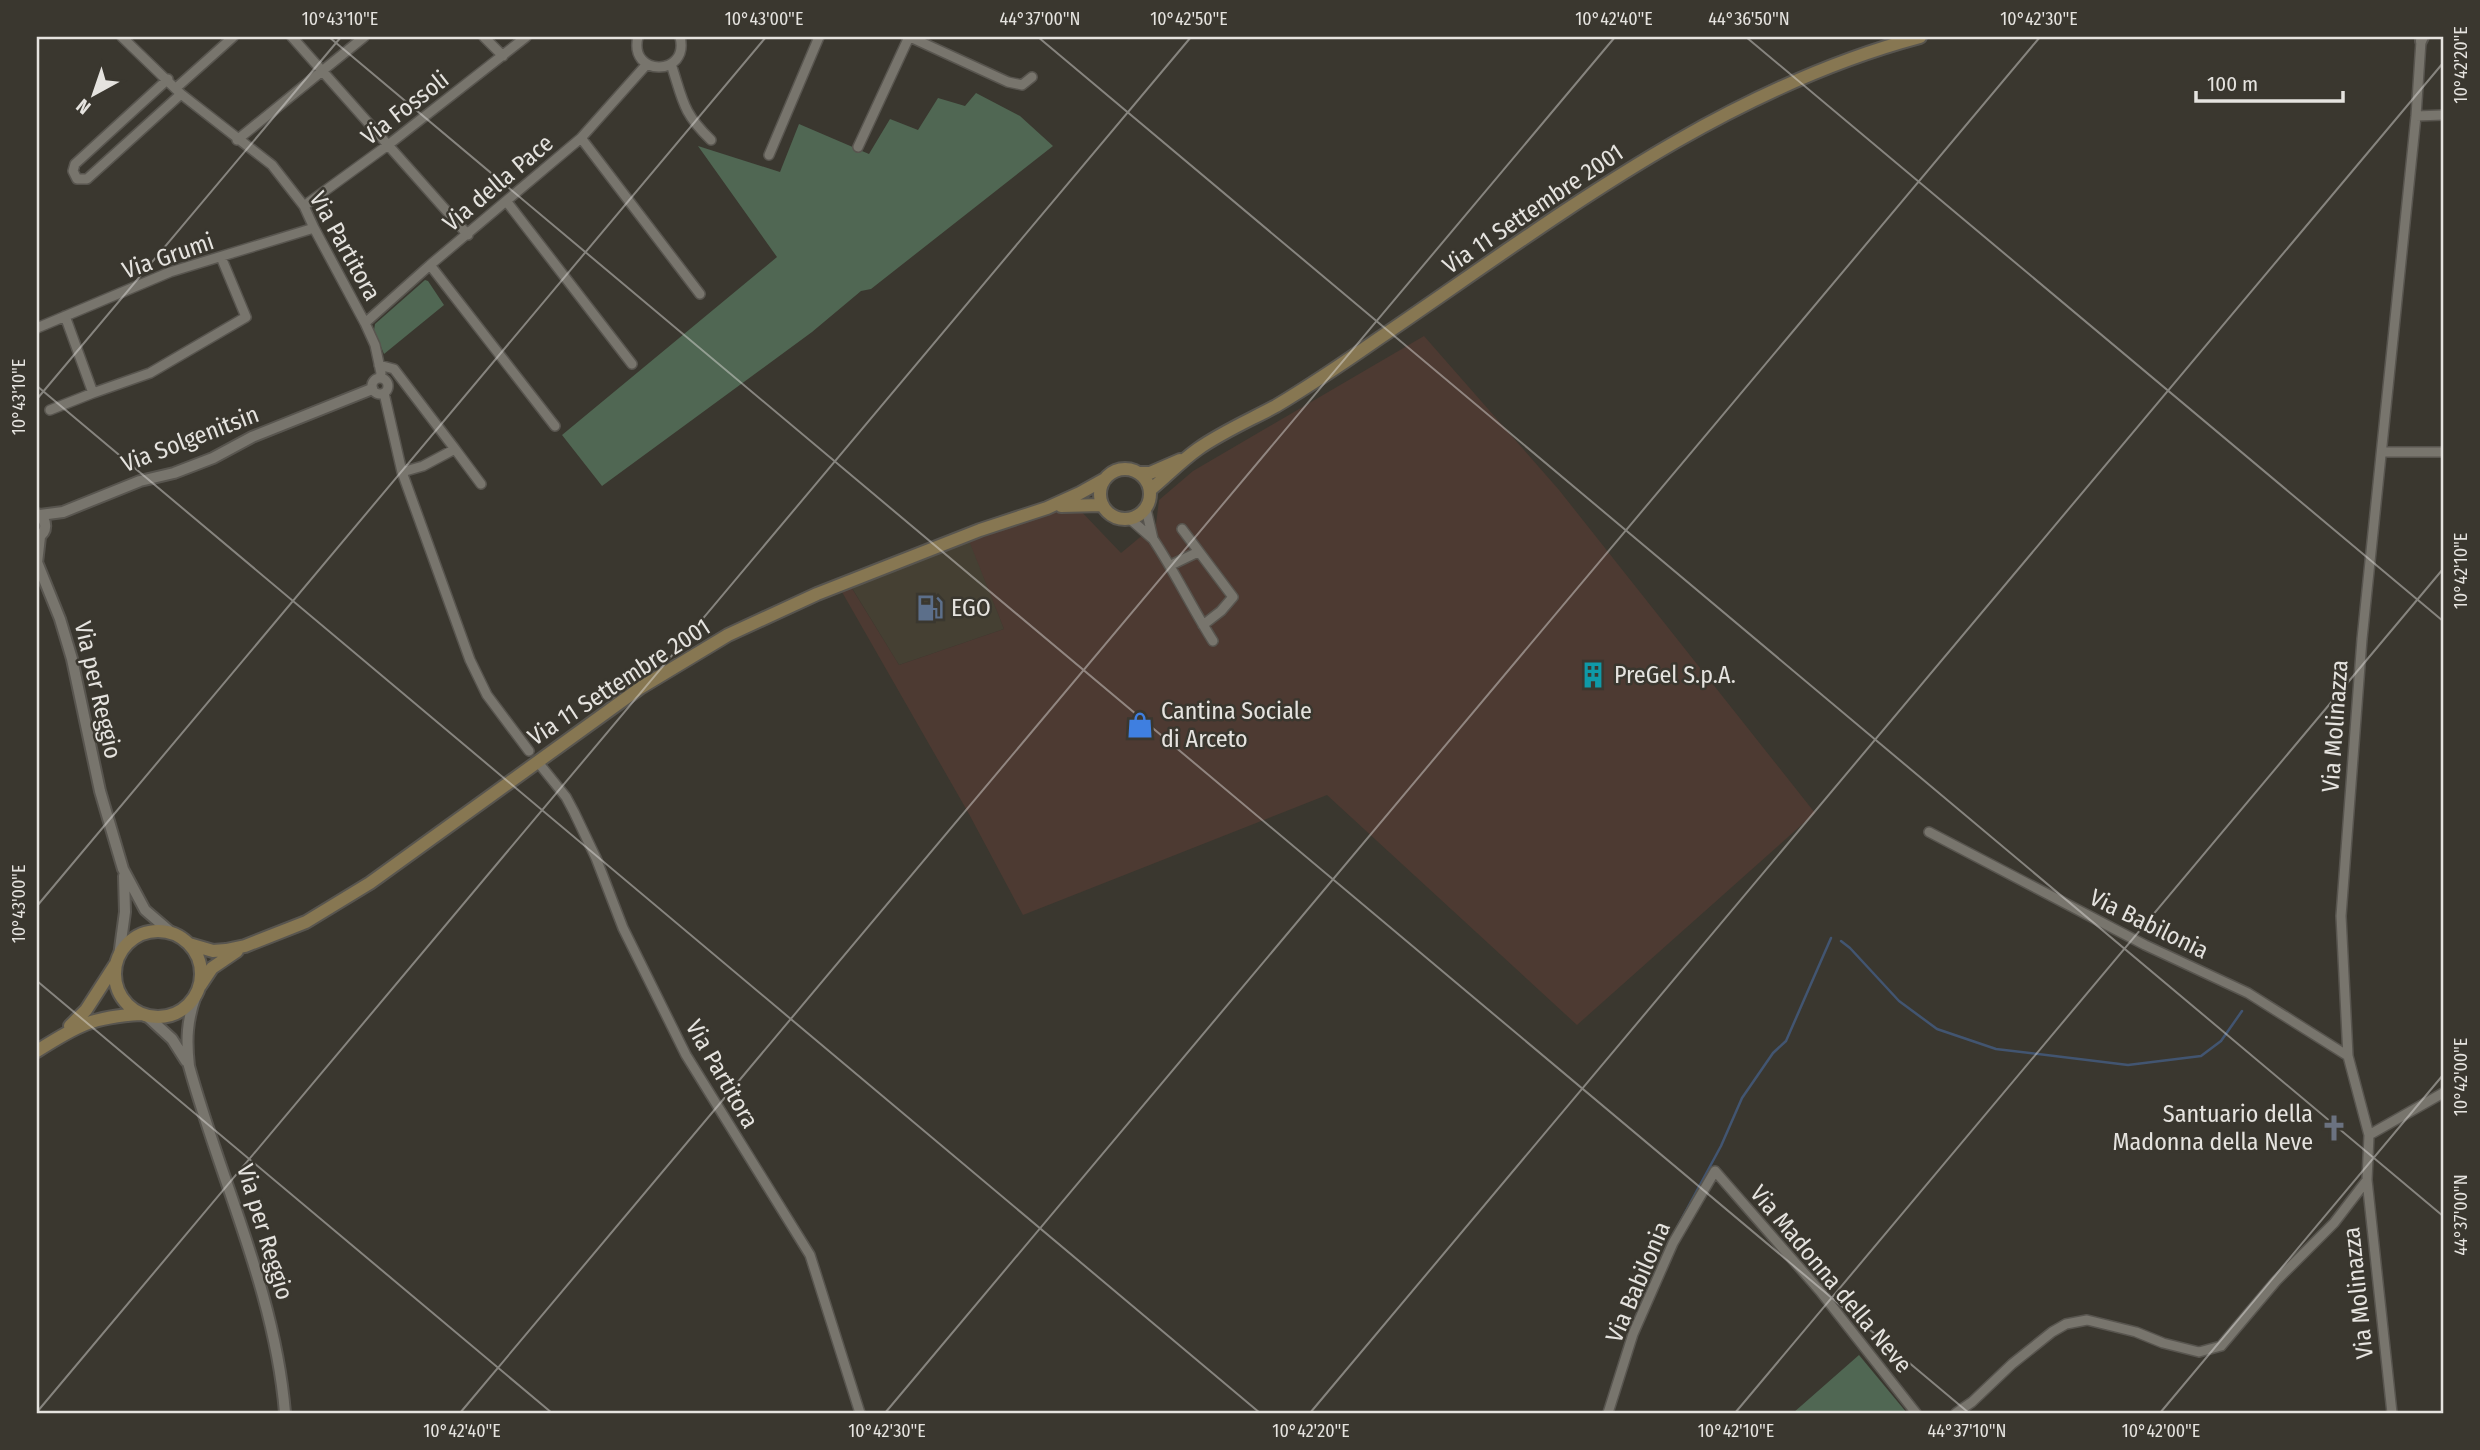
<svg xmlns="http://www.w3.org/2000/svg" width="2480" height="1450" font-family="'Fira Sans Condensed',sans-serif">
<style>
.built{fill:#454033}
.industrial{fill:#4d3a32}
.green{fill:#506753}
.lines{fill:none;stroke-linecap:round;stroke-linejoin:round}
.stream{stroke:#425571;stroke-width:2.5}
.minor-casing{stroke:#58554f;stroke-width:12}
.tertiary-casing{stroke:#58554f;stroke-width:14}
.secondary-casing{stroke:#58554f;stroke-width:16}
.minor{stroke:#78756d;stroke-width:9}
.tertiary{stroke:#78756d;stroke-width:10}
.secondary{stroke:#877752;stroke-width:12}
.ticks{fill:none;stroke:#e5e3df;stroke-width:2;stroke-opacity:0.45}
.labels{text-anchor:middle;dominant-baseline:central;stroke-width:5;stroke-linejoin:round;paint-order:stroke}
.street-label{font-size:24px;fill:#e5e3df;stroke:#3a372f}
.poi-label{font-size:24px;fill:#e5e3df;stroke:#3a372f;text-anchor:start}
.neatline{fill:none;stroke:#e5e3df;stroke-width:2.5}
.ticks-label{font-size:18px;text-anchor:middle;fill:#e5e3df}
</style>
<rect width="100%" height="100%" fill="#3a372f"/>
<path class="built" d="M970 541 1004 629 899 665 852 588Z"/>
<path class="industrial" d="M1424 336 1559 490 1815 813 1577 1025 1327 795 1023 915 969 814 838 585 848 582 899 665 1004 629 968 538 1050 509 1078 508 1121 553 1156 524 1159 500 1193 471Z"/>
<path class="green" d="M976 93 1020 116 1053 146 871 289 861 291 812 332 602 486 562 435 777 257 698 146 780 172 799 124 869 154 890 119 918 130 938 98 965 106Z
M425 280 428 281 444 305 384 354 374 330 375 324Z
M1859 1355 1907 1413H1793Z"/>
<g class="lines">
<path class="stream" d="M1841 941 1850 948 1899 1001 1937 1029 1996 1049 2128 1065 2201 1056 2221 1041 2242 1011
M1674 1233 1721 1146 1742 1098 1773 1053 1786 1041 1831 938
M1649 1287 1666 1249
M1623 1352 1627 1339"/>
<g class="minor-casing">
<path id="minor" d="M122 37 181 94 272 165 304 206 314 228 365 323 375 345 381 373 380 378
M292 37 468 235
M484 37 503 56
M638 37C628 77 690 77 680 37
M910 37 1008 82 1022 85 1032 77
M671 64C683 100 682 112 711 140
M168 79 75 164 73 171 77 179H87L181 94
M176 88 233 37
M2416 116 2443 115
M581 138 700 294
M237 140 364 37
M858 147 909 37
M769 155 819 37
M507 202 632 364
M304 206 388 145 526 37
M430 265 555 426
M65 316 93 393 150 373 246 317 221 257
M365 323 430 265 581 138 647 64
M37 328 170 272 314 228
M379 365 394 369 455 449
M372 386a8 8 0 1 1 16 0a8 8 0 1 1-16 0Z
M384 393 402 472 470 660 487 695 529 751
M50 410 93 393
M2382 452H2443
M402 472 423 466 455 449 481 484
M1130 519 1153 539 1146 509
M1182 529 1233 597 1221 611 1203 625
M1153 539C1175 572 1192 608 1213 641
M1171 565 1198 552
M537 761 566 797 574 812 596 858 623 928 686 1055 810 1255 860 1413
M1929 832 2145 945 2248 993 2348 1056
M2369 1135 2443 1093
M1608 1413 1633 1334 1673 1243 1715 1171 1820 1291 1916 1413
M1956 1413 1972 1402 2012 1364 2052 1332 2066 1324 2087 1320 2136 1332 2163 1343 2199 1352 2221 1346 2276 1281 2334 1223 2367 1180
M2392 1413 2367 1180 2369 1135 2348 1056 2341 916 2362 639 2416 116 2421 41"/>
</g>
<g class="tertiary-casing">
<path id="tertiary" d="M2421 41 2423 37
M40 515 63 512 140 481 174 473 213 458 252 437 372 389
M37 538C48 532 48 520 37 514
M37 562 60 619 72 659 100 791 123 869 145 910 173 934
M37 563 40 537
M119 956 125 912 124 876
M196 995C187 1020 186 1040 189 1066 221 1182 275 1291 285 1413
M147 1016 172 1039 186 1061"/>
</g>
<g class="secondary-casing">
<path id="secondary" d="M1100 494a25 25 0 1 1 50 0a25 25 0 1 1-50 0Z
M1140 473H1150L1180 460
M1150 490C1166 477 1181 461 1198 449 1222 432 1250 420 1276 406 1311 385 1345 362 1378 339 1549 223 1717 91 1920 37
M1061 506 1102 505
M115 974a43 43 0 1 1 86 0a43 43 0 1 1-86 0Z
M189 944 213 951 226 950 245 946 306 922 370 883 640 688 728 635 817 594 980 530 1047 508 1080 493 1105 479
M200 986 212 968 237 951
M70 1026 86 1010 115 965
M37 1051C78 1025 92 1017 141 1014"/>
</g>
<use href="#minor" class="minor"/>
<use href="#tertiary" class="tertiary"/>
<use href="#secondary" class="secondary"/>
</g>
<path class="ticks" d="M329 37 1969 1413M1038 37 2443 1216M1746 37 2443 621M37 386 1260 1413M37 399 341 37M37 906 766 37M37 981 552 1413M37 1412 1191 37M460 1413 1615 37M885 1413 2040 37M1310 1413 2443 63M1735 1413 2443 569M2160 1413 2443 1075"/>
<defs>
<g id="fuel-bare" transform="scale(2.1)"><path d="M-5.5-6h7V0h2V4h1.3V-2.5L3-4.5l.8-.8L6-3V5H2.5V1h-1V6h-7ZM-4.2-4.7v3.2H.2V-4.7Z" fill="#5c6f8a" stroke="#3a372f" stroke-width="2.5" paint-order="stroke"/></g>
<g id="building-bare" transform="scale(2.1)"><path d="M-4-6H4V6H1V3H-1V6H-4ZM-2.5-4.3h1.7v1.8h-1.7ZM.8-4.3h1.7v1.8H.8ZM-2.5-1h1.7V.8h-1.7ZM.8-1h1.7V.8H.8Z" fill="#0f9aa8" stroke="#3a372f" stroke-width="2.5" paint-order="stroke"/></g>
<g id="shop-bare" transform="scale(2.1)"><path d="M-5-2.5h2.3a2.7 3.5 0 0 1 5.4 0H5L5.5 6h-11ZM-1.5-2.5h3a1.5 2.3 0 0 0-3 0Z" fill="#3f7fe0" stroke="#3a372f" stroke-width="2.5" paint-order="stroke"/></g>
<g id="church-bare" transform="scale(2.1)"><path d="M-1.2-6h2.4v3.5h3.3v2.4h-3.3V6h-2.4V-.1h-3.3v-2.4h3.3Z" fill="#6b7280" stroke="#3a372f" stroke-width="2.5" paint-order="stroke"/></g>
</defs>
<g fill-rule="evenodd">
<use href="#fuel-bare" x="930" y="608"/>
<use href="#building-bare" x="1593" y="675"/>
<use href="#shop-bare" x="1140" y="725"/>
<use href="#church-bare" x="2334" y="1128"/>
</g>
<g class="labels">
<g class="street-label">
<text transform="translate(405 108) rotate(-38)">Via Fossoli</text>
<text transform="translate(498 183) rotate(-40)">Via della Pace</text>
<text transform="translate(1533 209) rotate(-34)">Via 11 Settembre 2001</text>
<text transform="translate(345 246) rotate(61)">Via Partitora</text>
<text transform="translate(168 256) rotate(-19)">Via Grumi</text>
<text transform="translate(190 439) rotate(-21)">Via Solgenitsin</text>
<text transform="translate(619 682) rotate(-33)">Via 11 Settembre 2001</text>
<text transform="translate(98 690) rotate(77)">Via per Reggio</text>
<text transform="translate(2335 726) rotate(-86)">Via Molinazza</text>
<text transform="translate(2149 924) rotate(26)">Via Babilonia</text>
<text transform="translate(722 1074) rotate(60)">Via Partitora</text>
<text transform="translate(265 1232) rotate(73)">Via per Reggio</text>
<text transform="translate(1831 1279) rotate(50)">Via Madonna della Neve</text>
<text transform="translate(1638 1282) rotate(-67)">Via Babilonia</text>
<text transform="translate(2358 1293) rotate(-96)">Via Molinazza</text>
</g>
<g class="poi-label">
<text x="951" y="608">EGO</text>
<text x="1614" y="675">PreGel S.p.A.</text>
<text x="1161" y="711">Cantina Sociale<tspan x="1161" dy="28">di Arceto</tspan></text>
<text x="2313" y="1114" text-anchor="end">Santuario della<tspan x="2313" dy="28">Madonna della Neve</tspan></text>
</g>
</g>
<rect width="2480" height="1450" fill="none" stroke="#3a372f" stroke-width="77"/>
<g transform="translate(94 94) rotate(220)" stroke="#3a372f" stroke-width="5" paint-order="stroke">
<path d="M0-5L12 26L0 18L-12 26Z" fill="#e5e3df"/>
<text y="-10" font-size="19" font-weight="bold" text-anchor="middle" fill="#e5e3df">N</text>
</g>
<path d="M2196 91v10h147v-10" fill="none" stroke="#e5e3df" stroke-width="3.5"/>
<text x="2207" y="91" font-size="21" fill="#e5e3df" stroke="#3a372f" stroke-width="5" paint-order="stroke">100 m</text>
<rect x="38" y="38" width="2404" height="1374" class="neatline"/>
<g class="ticks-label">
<text x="340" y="25">10°43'10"E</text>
<text x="764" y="25">10°43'00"E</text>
<text x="1040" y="25">44°37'00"N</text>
<text x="1189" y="25">10°42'50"E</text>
<text x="1614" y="25">10°42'40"E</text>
<text x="1749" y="25">44°36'50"N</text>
<text x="2039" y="25">10°42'30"E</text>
<text transform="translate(2461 65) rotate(-90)" y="6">10°42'20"E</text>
<text transform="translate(19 397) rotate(-90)" y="6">10°43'10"E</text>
<text transform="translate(2461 571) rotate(-90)" y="6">10°42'10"E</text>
<text transform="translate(19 904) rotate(-90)" y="6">10°43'00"E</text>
<text transform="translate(2461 1077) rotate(-90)" y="6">10°42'00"E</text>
<text transform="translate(2461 1215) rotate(-90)" y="6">44°37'00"N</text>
<text x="462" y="1437">10°42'40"E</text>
<text x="887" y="1437">10°42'30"E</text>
<text x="1311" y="1437">10°42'20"E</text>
<text x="1736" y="1437">10°42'10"E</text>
<text x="1967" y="1437">44°37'10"N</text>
<text x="2161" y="1437">10°42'00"E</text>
</g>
</svg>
